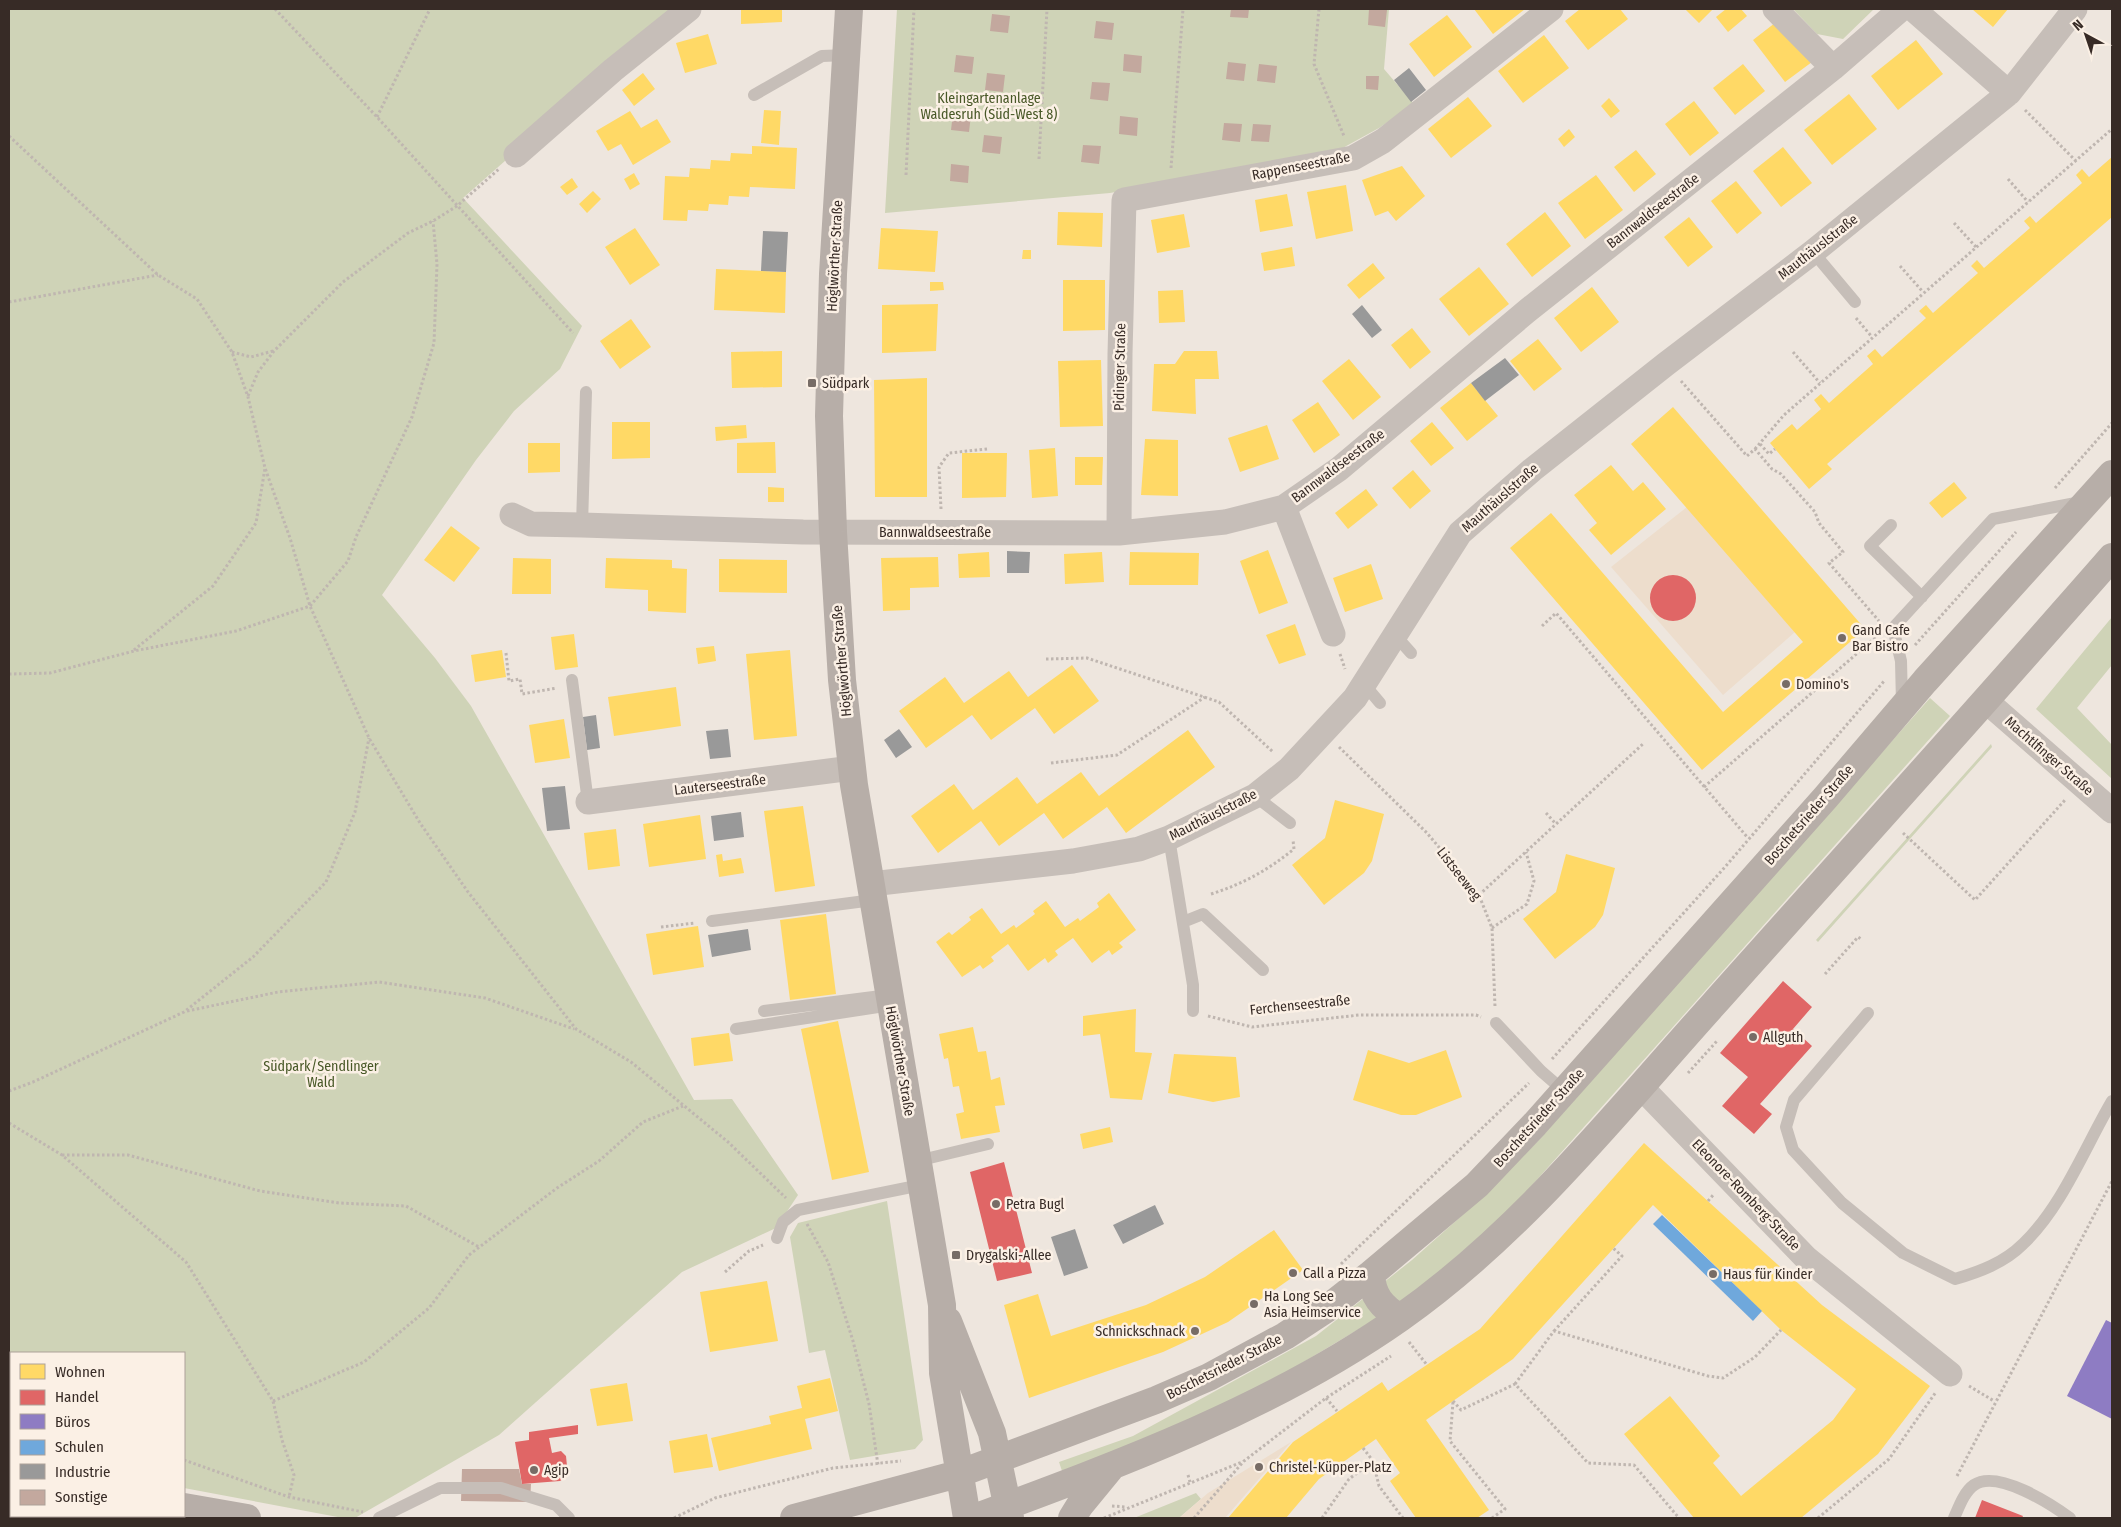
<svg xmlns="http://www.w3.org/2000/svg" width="2121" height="1527" font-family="'Fira Sans Condensed',sans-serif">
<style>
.green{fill:#cfd3b7}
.plaza{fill:#edddcc}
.homes{fill:#ffd966}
.shops{fill:#e06666}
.offices{fill:#8e7cc3}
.schools{fill:#6fa8dc}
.industry{fill:#999}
.building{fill:#c3a89e}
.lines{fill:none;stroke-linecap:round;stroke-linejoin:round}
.path{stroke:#bfb6b0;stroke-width:3;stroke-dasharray:2.5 2.5;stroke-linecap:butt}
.lane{stroke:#c6beb8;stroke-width:12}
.street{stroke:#c6beb8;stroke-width:25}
.secondary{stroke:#b7aea8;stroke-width:28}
.poi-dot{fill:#776c66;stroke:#fbf0e5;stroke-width:2}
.labels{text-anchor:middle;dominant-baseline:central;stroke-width:5;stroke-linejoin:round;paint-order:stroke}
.park-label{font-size:14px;fill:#485827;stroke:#fbf0e5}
.street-label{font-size:14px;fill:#372b26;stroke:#fbf0e5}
.poi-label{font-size:14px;fill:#372b26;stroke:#fbf0e5;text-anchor:start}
</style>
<rect width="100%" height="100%" fill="#eee6de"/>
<path class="green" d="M9 9H684L611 67 463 198 582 326 560 369 514 411 476 460 382 595 435 658 471 706 694 1100 732 1099 798 1195 776 1228 682 1272 499 1435 355 1518H343L184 1488V1353H11V1456H9Z
M897 9H1389L1384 69 1414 104 1379 128 1339 150 1110 193 885 213Z
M1793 9H1874L1843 39 1817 34Z
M2112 617V665L2077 708 2112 745V779L2036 709Z
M1930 698 1950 716 1510 1210 1406 1301 1250 1394 1136 1444 1062 1471 1059 1462 1133 1436 1316 1336 1412 1260 1467 1211 1538 1141Z
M1991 744 1992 747 1818 942 1816 940Z
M887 1201 923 1440 915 1449 850 1460 825 1350 809 1353 790 1237 798 1223Z
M1196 1493 1201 1499 1179 1518H1134Z"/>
<path class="plaza" d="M1687 507 1795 632 1723 695 1611 567Z
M1291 1442 1225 1518H1179L1208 1493Z"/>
<path class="homes" d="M741 9H782V22L741 24Z
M1474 9H1525L1493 34Z
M1580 9H1620L1628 19 1588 50 1565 21Z
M1685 9H1713L1699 23Z
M1726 9H1741L1747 16 1728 32 1716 17Z
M1972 9H2008L1993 27Z
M1447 15 1472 47 1434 77 1409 44Z
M1780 19 1812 62 1785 82 1753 40Z
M708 34 717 64 685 73 676 43Z
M1544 35 1569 68 1523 103 1498 71Z
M1916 40 1943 74 1898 110 1871 76Z
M1743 64 1765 91 1735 115 1713 88Z
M643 73 655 89 634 106 622 90Z
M1849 94 1877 129 1832 165 1804 130Z
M1468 97 1492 126 1451 158 1428 129Z
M1609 98 1620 111 1611 118 1601 106Z
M1694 101 1719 133 1690 156 1665 124Z
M764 110 781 111 779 145 761 143Z
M630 111 641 128 657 119 671 142 633 165 621 144 608 151 596 131Z
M1569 129 1575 137 1564 147 1558 139Z
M752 146 797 148 795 189 750 187 749 197 729 196 728 205 709 204 708 211 688 210 687 221 663 220 665 176 689 177 690 168 710 169 711 160 730 161 731 153 752 154Z
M1783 147 1812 183 1781 207 1753 171Z
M1636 150 1656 174 1634 192 1614 167Z
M2112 157V217L1827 464 1832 469 1809 489 1770 443 1792 424 1797 430 1821 409 1814 400 1821 394 1829 403 1873 364 1867 356 1875 349 1882 357 1926 318 1919 311 1926 305 1933 313 1978 273 1971 266 1977 260 1984 268 2030 228 2024 221 2030 216 2036 223 2082 183 2076 175 2082 169 2089 177Z
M1402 166 1425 196 1396 221 1388 211 1375 216 1362 180Z
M634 173 640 184 630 190 624 179Z
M1596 175 1623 210 1585 239 1558 203Z
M572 178 578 187 567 195 560 187Z
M1736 181 1762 213 1737 234 1711 201Z
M1346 185 1353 231 1316 239 1307 192Z
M593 191 601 199 587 213 579 204Z
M1287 194 1293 226 1260 232 1255 200Z
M1058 212 1103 213 1102 247 1057 245Z
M1545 212 1571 246 1532 277 1506 244Z
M1184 214 1190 247 1157 253 1151 220Z
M1689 217 1713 247 1688 267 1664 237Z
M635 228 660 265 630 285 605 247Z
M881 228 938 231 935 272 878 269Z
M1292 247 1295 266 1264 271 1261 253Z
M1023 250H1031V259H1022Z
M1373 263 1385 278 1359 299 1347 285Z
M1479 267 1509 304 1469 336 1439 299Z
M716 269 786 272 785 313 714 310Z
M1063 280H1105V330L1063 331Z
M930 282H943L944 290 930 291Z
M1592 287 1619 322 1581 352 1554 318Z
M1183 290 1185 322 1159 323 1158 291Z
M938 304 936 351 882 353V305Z
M631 319 651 347 620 369 600 341Z
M1412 328 1431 352 1410 369 1391 345Z
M1538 339 1562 369 1534 391 1510 361Z
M782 351V387L732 388 731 352Z
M1184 351H1217L1219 379H1195L1196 414 1152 411 1154 364H1175Z
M1349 359 1381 397 1353 420 1322 381Z
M1101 360 1103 426 1060 427 1058 361Z
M927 378V497H875L874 380Z
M1471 383 1498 416 1467 441 1440 408Z
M1318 402 1340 435 1314 453 1292 420Z
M1673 407 1865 629 1702 770 1510 548 1551 513 1723 712 1803 642 1631 444Z
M612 422H650V458L612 459Z
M1432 422 1454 448 1431 466 1410 441Z
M746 425 747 438 716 441 715 427Z
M1267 425 1279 459 1240 472 1228 438Z
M1145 439 1178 440V496L1141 495Z
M775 442 776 473H737V443Z
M528 443H560V472L528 473Z
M1055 448 1058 496 1032 498 1029 450Z
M962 453H1007L1006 497 962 498Z
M1075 457H1103L1102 485H1075Z
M1611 465 1633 491 1643 482 1666 509 1611 555 1589 530 1597 523 1574 495Z
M1413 470 1431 491 1410 509 1392 488Z
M1954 482 1967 498 1942 518 1929 503Z
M768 487 784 488V502H768Z
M1366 489 1378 505 1348 529 1335 513Z
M451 526 480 548 454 582 424 560Z
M1268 550 1288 603 1259 614 1240 561Z
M989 552 990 577 959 578 958 554Z
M1102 552 1104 582 1065 584 1064 554Z
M1130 552 1199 553 1198 585H1129Z
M938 557 939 587 910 588V610L883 611 881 558Z
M513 558 551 559V594H512Z
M606 558 672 560V568L687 569 686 613 648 611V590L605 588Z
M719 559 787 560V593L719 592Z
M1371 564 1383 599 1345 612 1333 578Z
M1295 624 1306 655 1279 664 1266 635Z
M574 634 578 667 555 670 551 637Z
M714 646 716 661 698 664 696 648Z
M502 650 506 677 475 682 471 655Z
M790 650 797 736 754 740 746 654Z
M1072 665 1099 701 1054 734 1035 708 991 740 972 715 926 748 899 711 945 677 964 703 1009 671 1028 697Z
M676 687 681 726 614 736 608 697Z
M564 719 570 758 535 763 529 725Z
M1188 730 1215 767 1126 833 1107 807 1063 839 1044 813 999 846 981 821 938 853 911 816 954 784 973 810 1017 777 1037 804 1081 772 1099 796Z
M1335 800 1384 814 1372 861 1364 873 1324 905 1292 865 1325 838Z
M803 806 815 886 775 892 764 811Z
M700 815 706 859 649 867 643 824Z
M616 829 620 866 588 870 584 833Z
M722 854 723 861 741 858 744 873 719 877 716 855Z
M1566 854 1615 868 1603 915 1595 927 1555 959 1523 919 1556 892Z
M1109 893 1136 930 1119 943 1123 947 1112 955 1109 950 1092 963 1073 938 1055 951 1058 955 1048 963 1045 958 1028 971 1008 944 991 957 994 961 983 969 980 965 962 977 936 942 949 932 952 935 971 920 969 917 982 908 1001 934 1014 925 1016 928 1035 914 1033 911 1046 901 1065 927 1078 918 1080 921 1099 907 1097 903Z
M826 914 836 994 790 1000 780 920Z
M698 926 704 967 653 975 646 934Z
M1136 1009 1135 1052 1152 1053 1142 1100 1110 1098 1100 1034 1083 1036V1016Z
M838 1021 869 1172 832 1180 801 1029Z
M973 1027 978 1052 986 1051 991 1080 1000 1077 1005 1105 995 1106 1000 1132 961 1139 956 1114 964 1112 959 1086 953 1087 948 1058 944 1059 939 1034Z
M729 1033 733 1061 694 1066 691 1038Z
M1368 1050 1409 1063 1446 1050 1462 1097 1416 1115H1401L1353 1100Z
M1174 1054 1236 1057 1240 1097 1213 1102 1168 1093Z
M1110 1127 1113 1142 1083 1149 1080 1134Z
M1644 1143 1822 1305 1930 1386 1878 1454 1801 1518H1694L1624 1434 1670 1396 1720 1456 1713 1463 1741 1496 1833 1420 1856 1389 1781 1330 1653 1205 1513 1359 1426 1420 1489 1510 1477 1518H1416L1390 1481 1400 1473 1376 1439 1319 1479 1286 1518H1228L1293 1442 1382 1382 1388 1391 1480 1329Z
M1274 1230 1303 1270 1228 1322 1163 1352 1029 1398 1004 1305 1038 1294 1051 1336 1146 1305 1205 1277Z
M767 1281 778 1341 710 1352 700 1292Z
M830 1378 838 1411 805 1419 812 1449 719 1471 711 1438 771 1424 769 1416 802 1408 797 1386Z
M627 1383 633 1421 597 1426 590 1389Z
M707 1434 713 1467 674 1473 669 1441Z"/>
<path class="shops" d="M1650 598a23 23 0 1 1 46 0a23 23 0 1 1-46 0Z
M1783 981 1812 1007 1793 1029 1812 1046 1760 1104 1772 1114 1754 1134 1722 1106 1748 1077 1720 1053Z
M1004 1162 1032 1273 997 1281 970 1172Z
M578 1425V1434L549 1438 552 1453 561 1451 566 1456 568 1476 560 1481 522 1484 515 1442 529 1440V1432Z
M1982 1500 2023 1516 2022 1518H1975Z"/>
<path class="offices" d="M2106 1320 2112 1323V1419L2067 1396Z"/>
<path class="schools" d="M1662 1215 1762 1311 1753 1321 1653 1224Z"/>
<path class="industry" d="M1409 68 1426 90 1411 102 1394 80Z
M763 231 788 232 786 272 761 271Z
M1362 305 1382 330 1372 338 1352 314Z
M1505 358 1519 375 1485 401 1471 383Z
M1007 551 1030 552 1029 573H1007Z
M596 715 600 748 587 750 583 717Z
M728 729 731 757 710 759 706 731Z
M899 729 912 747 896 758 884 740Z
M565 786 570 829 547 831 542 788Z
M741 812 744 837 714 841 711 816Z
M748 929 751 950 712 957 708 935Z
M1155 1205 1164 1224 1123 1244 1113 1225Z
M1075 1229 1088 1268 1064 1276 1051 1237Z"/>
<path class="building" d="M1231 9H1249L1248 18 1230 17Z
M1369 9 1387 10 1385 27 1368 25Z
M992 14 1010 16 1008 33 990 31Z
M1096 21 1114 23 1112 40 1094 38Z
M1124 54 1142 56 1141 73 1123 71Z
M956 55 974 57 972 74 954 72Z
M1228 62 1246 64 1244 81 1226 79Z
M1259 64 1277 66 1275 83 1257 81Z
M987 73 1005 75 1003 92 985 90Z
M1366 76H1379L1378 90 1366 89Z
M1092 82 1110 83 1108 101 1090 99Z
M953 113 971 115 969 132 951 130Z
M1120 116 1138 118 1137 136 1119 134Z
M1224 123 1242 124 1240 142 1222 140Z
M1253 124 1271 125 1269 142 1251 141Z
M984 135 1002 137 1000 154 982 152Z
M1083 145 1101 146 1099 164 1081 162Z
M951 164 969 166 968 183 950 181Z
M462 1469H519L522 1484H531L530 1502 461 1501Z"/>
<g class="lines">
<path class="path" d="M275 9 377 117 573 333
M1319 9 1314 64 1344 136
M2025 110 2076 161
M377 117 430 9
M9 136 158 275 197 299 232 352 248 397 265 468 290 538 310 606 369 738 420 823 468 892 576 1029 631 1062 728 1142 786 1198
M1039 159 1047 9
M1171 168 1183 9
M906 175 914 9
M2008 179 2028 202
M1954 223 1976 247
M1900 266 1923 292
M9 302 158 275
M1856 318 1872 337
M232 352 251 357 273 351
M1793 352 1820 383
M1681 381 1747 456 1755 449 1772 469 1781 474 1815 512 1819 523 1843 552 1829 563 1879 621
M248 396 258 372 274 351 343 282 408 233 433 221 457 206 499 169
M1760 444 1769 454 1775 449
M1755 449 1784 415 2112 129
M2055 488 2112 423
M941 509 939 467 949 453 987 449
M1542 626 1556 613 1748 838
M1915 645 2016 532
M134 650 213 586 256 523 265 468
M506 653 509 681 520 679 522 694 557 688
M1340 654 1345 669
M1046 659 1087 658 1219 702 1273 752
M9 674 50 673 134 651 236 631 310 606 348 561 356 537 412 417 434 343 437 264 433 221
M1339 747 1427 833 1479 895 1492 928 1495 1007
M1051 763 1117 755 1205 697
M1704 787 1877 636
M1546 813 1556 824
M1903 833 1975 900 2065 800
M1211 894C1243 884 1268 870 1294 849L1293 840
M1479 895 1644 743
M661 927 695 923
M1492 928 1527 904 1534 881 1526 852
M1825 974 1858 937 1861 939
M187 1011 278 992 379 982 485 998 574 1029
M1208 1016 1252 1027 1359 1015H1476L1481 1017
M1552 1059 1725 867 1885 680
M1688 1073 1717 1041
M9 1091 33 1082 184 1012 253 957 326 882 355 812 369 738
M9 1123 62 1155 186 1262 273 1401 282 1440 294 1475 289 1497
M62 1155H128L260 1191 339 1203 406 1206 479 1247
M1708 1201 1714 1194
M807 1224 828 1262 853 1341 869 1404 878 1465
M1341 1264 1529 1083
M725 1272 749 1251 763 1245
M1554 1331 1622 1256 1613 1248
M1409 1342 1427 1365
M9 1374 11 1376
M1515 1384 1554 1331 1708 1376 1723 1378 1755 1357 1781 1330
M1969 1386 1994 1401
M1326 1398 1337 1411
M273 1401 364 1362 429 1308 469 1255 557 1188 599 1161 643 1122 683 1106
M1453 1401 1461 1410 1515 1384 1588 1463 1634 1465 1679 1518
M1453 1402 1450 1441 1505 1509 1492 1518
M1363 1448 1373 1461 1379 1486 1403 1518
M184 1460 289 1497 363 1512
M1188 1475 1190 1482
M1957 1476 2112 1181
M1112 1506 1126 1507
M674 1518 715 1498 833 1468 901 1461
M1104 1518 1242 1462
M1194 1518 1244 1461 1326 1398 1391 1356
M1322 1518 1349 1479 1373 1461
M1818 1518 1889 1459 1936 1392"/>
<path class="lane" d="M754 95 822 56 847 55
M1813 252 1855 302
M582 525 586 392
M1891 525 1870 546 1922 597
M1395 635 1411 653
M572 680 588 802
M1364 684 1380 703
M1902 703 1901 661 1893 628 1993 519 2081 502
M1255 796 1290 823
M1169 838 1193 985V1011
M712 921 873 900
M1183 922 1203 914 1263 970
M764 1011 889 995
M1868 1013 1794 1100 1786 1127 1793 1150 1842 1203 1903 1253 1955 1279C1979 1272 2004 1263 2023 1244 2062 1207 2085 1147 2112 1101
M1496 1023 1541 1071 1564 1091
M736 1029 891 1005
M917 1161 988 1144
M777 1238 783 1222 798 1210 921 1185
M379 1518 440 1488H501L556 1505 569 1518
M1954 1518C1959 1507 1964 1492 1974 1485 1997 1469 2051 1504 2070 1518"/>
<path class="street" d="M1775 9 1833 68
M1913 9 2009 93
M516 155 613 70 689 9
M1284 507 1333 634
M512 515 531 524 582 525 803 532 1119 533 1225 522 1284 507 1339 469 1527 311 1833 68 1901 9
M1119 533 1120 354 1124 200 1353 158 1383 141 1551 9
M1986 701 2112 811
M588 802 852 768
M871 884 1073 861 1139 849 1169 838 1255 796 1289 769 1355 698 1460 533 1532 470 1666 364 1813 252 2009 93 2075 9
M1640 1086 1806 1258 1950 1374"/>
<path class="secondary" d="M849 9 833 274 829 416 833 532 842 680 854 785 942 1305 943 1373 967 1518
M1371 1274C1372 1296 1382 1307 1400 1318
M948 1321 992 1433 1010 1518
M9 1473 11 1474
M184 1507 247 1518
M794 1518 958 1474 1156 1400 1209 1377 1285 1336 1329 1307 1371 1274 1477 1185 1535 1124 1826 797 1925 681 2112 474
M974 1518C1120 1464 1272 1408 1400 1318 1521 1233 1614 1115 1712 1006 1845 857 1980 708 2112 557
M1072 1518 1080 1505 1112 1466"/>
</g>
<g class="poi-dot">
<rect x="807" y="378" width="10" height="10" rx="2.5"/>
<circle cx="1842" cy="638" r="5"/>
<circle cx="1786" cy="684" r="5"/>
<circle cx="1753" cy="1037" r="5"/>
<circle cx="996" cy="1204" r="5"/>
<rect x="951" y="1250" width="10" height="10" rx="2.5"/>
<circle cx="1293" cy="1273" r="5"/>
<circle cx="1713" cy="1274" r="5"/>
<circle cx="1254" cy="1304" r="5"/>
<circle cx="1195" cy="1331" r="5"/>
<circle cx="1259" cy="1467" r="5"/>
<circle cx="534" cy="1470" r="5"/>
</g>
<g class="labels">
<g class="park-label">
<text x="989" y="98">Kleingartenanlage<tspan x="989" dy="16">Waldesruh (Süd-West 8)</tspan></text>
<text x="321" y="1066">Südpark/Sendlinger<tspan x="321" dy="16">Wald</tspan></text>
</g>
<g class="street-label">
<text transform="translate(1301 166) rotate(-11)">Rappenseestraße</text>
<text transform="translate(1653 211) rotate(-38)">Bannwaldseestraße</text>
<text transform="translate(1818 247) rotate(-38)">Mauthäuslstraße</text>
<text transform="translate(835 256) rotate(-87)">Höglwörther Straße</text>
<text transform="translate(1120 367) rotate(-89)">Pidinger Straße</text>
<text transform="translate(1338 466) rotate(-37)">Bannwaldseestraße</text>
<text transform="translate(1500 498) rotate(-41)">Mauthäuslstraße</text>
<text x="935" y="532">Bannwaldseestraße</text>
<text transform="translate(842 661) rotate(-95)">Höglwörther Straße</text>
<text transform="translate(2049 756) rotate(41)">Machtlfinger Straße</text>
<text transform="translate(720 785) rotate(-7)">Lauterseestraße</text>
<text transform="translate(1213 815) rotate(-27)">Mauthäuslstraße</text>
<text transform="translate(1809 815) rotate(-49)">Boschetsrieder Straße</text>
<text transform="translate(1459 874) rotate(52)">Listseeweg</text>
<text transform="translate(1300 1005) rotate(-6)">Ferchenseestraße</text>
<text transform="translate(900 1061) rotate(80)">Höglwörther Straße</text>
<text transform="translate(1539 1118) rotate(-48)">Boschetsrieder Straße</text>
<text transform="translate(1746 1195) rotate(46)">Eleonore-Romberg-Straße</text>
<text transform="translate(1224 1367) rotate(-27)">Boschetsrieder Straße</text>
</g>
<g class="poi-label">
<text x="822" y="383">Südpark</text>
<text x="1852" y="630">Gand Cafe<tspan x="1852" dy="16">Bar Bistro</tspan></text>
<text x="1796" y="684">Domino's</text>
<text x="1763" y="1037">Allguth</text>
<text x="1006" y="1204">Petra Bugl</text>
<text x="966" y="1255">Drygalski-Allee</text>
<text x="1303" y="1273">Call a Pizza</text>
<text x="1723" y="1274">Haus für Kinder</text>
<text x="1264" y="1296">Ha Long See<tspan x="1264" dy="16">Asia Heimservice</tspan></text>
<text x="1185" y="1331" text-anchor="end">Schnickschnack</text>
<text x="1269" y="1467">Christel-Küpper-Platz</text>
<text x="544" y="1470">Agip</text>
</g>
</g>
<rect width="2121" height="1527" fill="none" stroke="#372b26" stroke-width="20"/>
<rect x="10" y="1352" width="175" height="165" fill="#fbf0e5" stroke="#ada199"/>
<rect x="20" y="1364" width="25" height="15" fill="#ffd966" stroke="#ada199"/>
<text x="55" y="1377" font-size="15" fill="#372b26">Wohnen</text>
<rect x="20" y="1390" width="25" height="15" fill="#e06666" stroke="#ada199"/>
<text x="55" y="1402" font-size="15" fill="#372b26">Handel</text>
<rect x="20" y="1414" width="25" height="15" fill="#8e7cc3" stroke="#ada199"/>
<text x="55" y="1427" font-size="15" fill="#372b26">Büros</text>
<rect x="20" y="1440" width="25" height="15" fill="#6fa8dc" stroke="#ada199"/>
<text x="55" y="1452" font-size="15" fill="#372b26">Schulen</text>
<rect x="20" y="1464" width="25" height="15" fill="#999999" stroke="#ada199"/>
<text x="55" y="1477" font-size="15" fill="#372b26">Industrie</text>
<rect x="20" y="1490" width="25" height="15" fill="#c3a89e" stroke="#ada199"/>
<text x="55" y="1502" font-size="15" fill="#372b26">Sonstige</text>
<g transform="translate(2086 35) rotate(320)" stroke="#fbf0e5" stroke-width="4" paint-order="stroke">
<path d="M0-4L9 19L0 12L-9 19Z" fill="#372b26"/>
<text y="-8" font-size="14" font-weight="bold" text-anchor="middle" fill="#372b26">N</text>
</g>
</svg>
